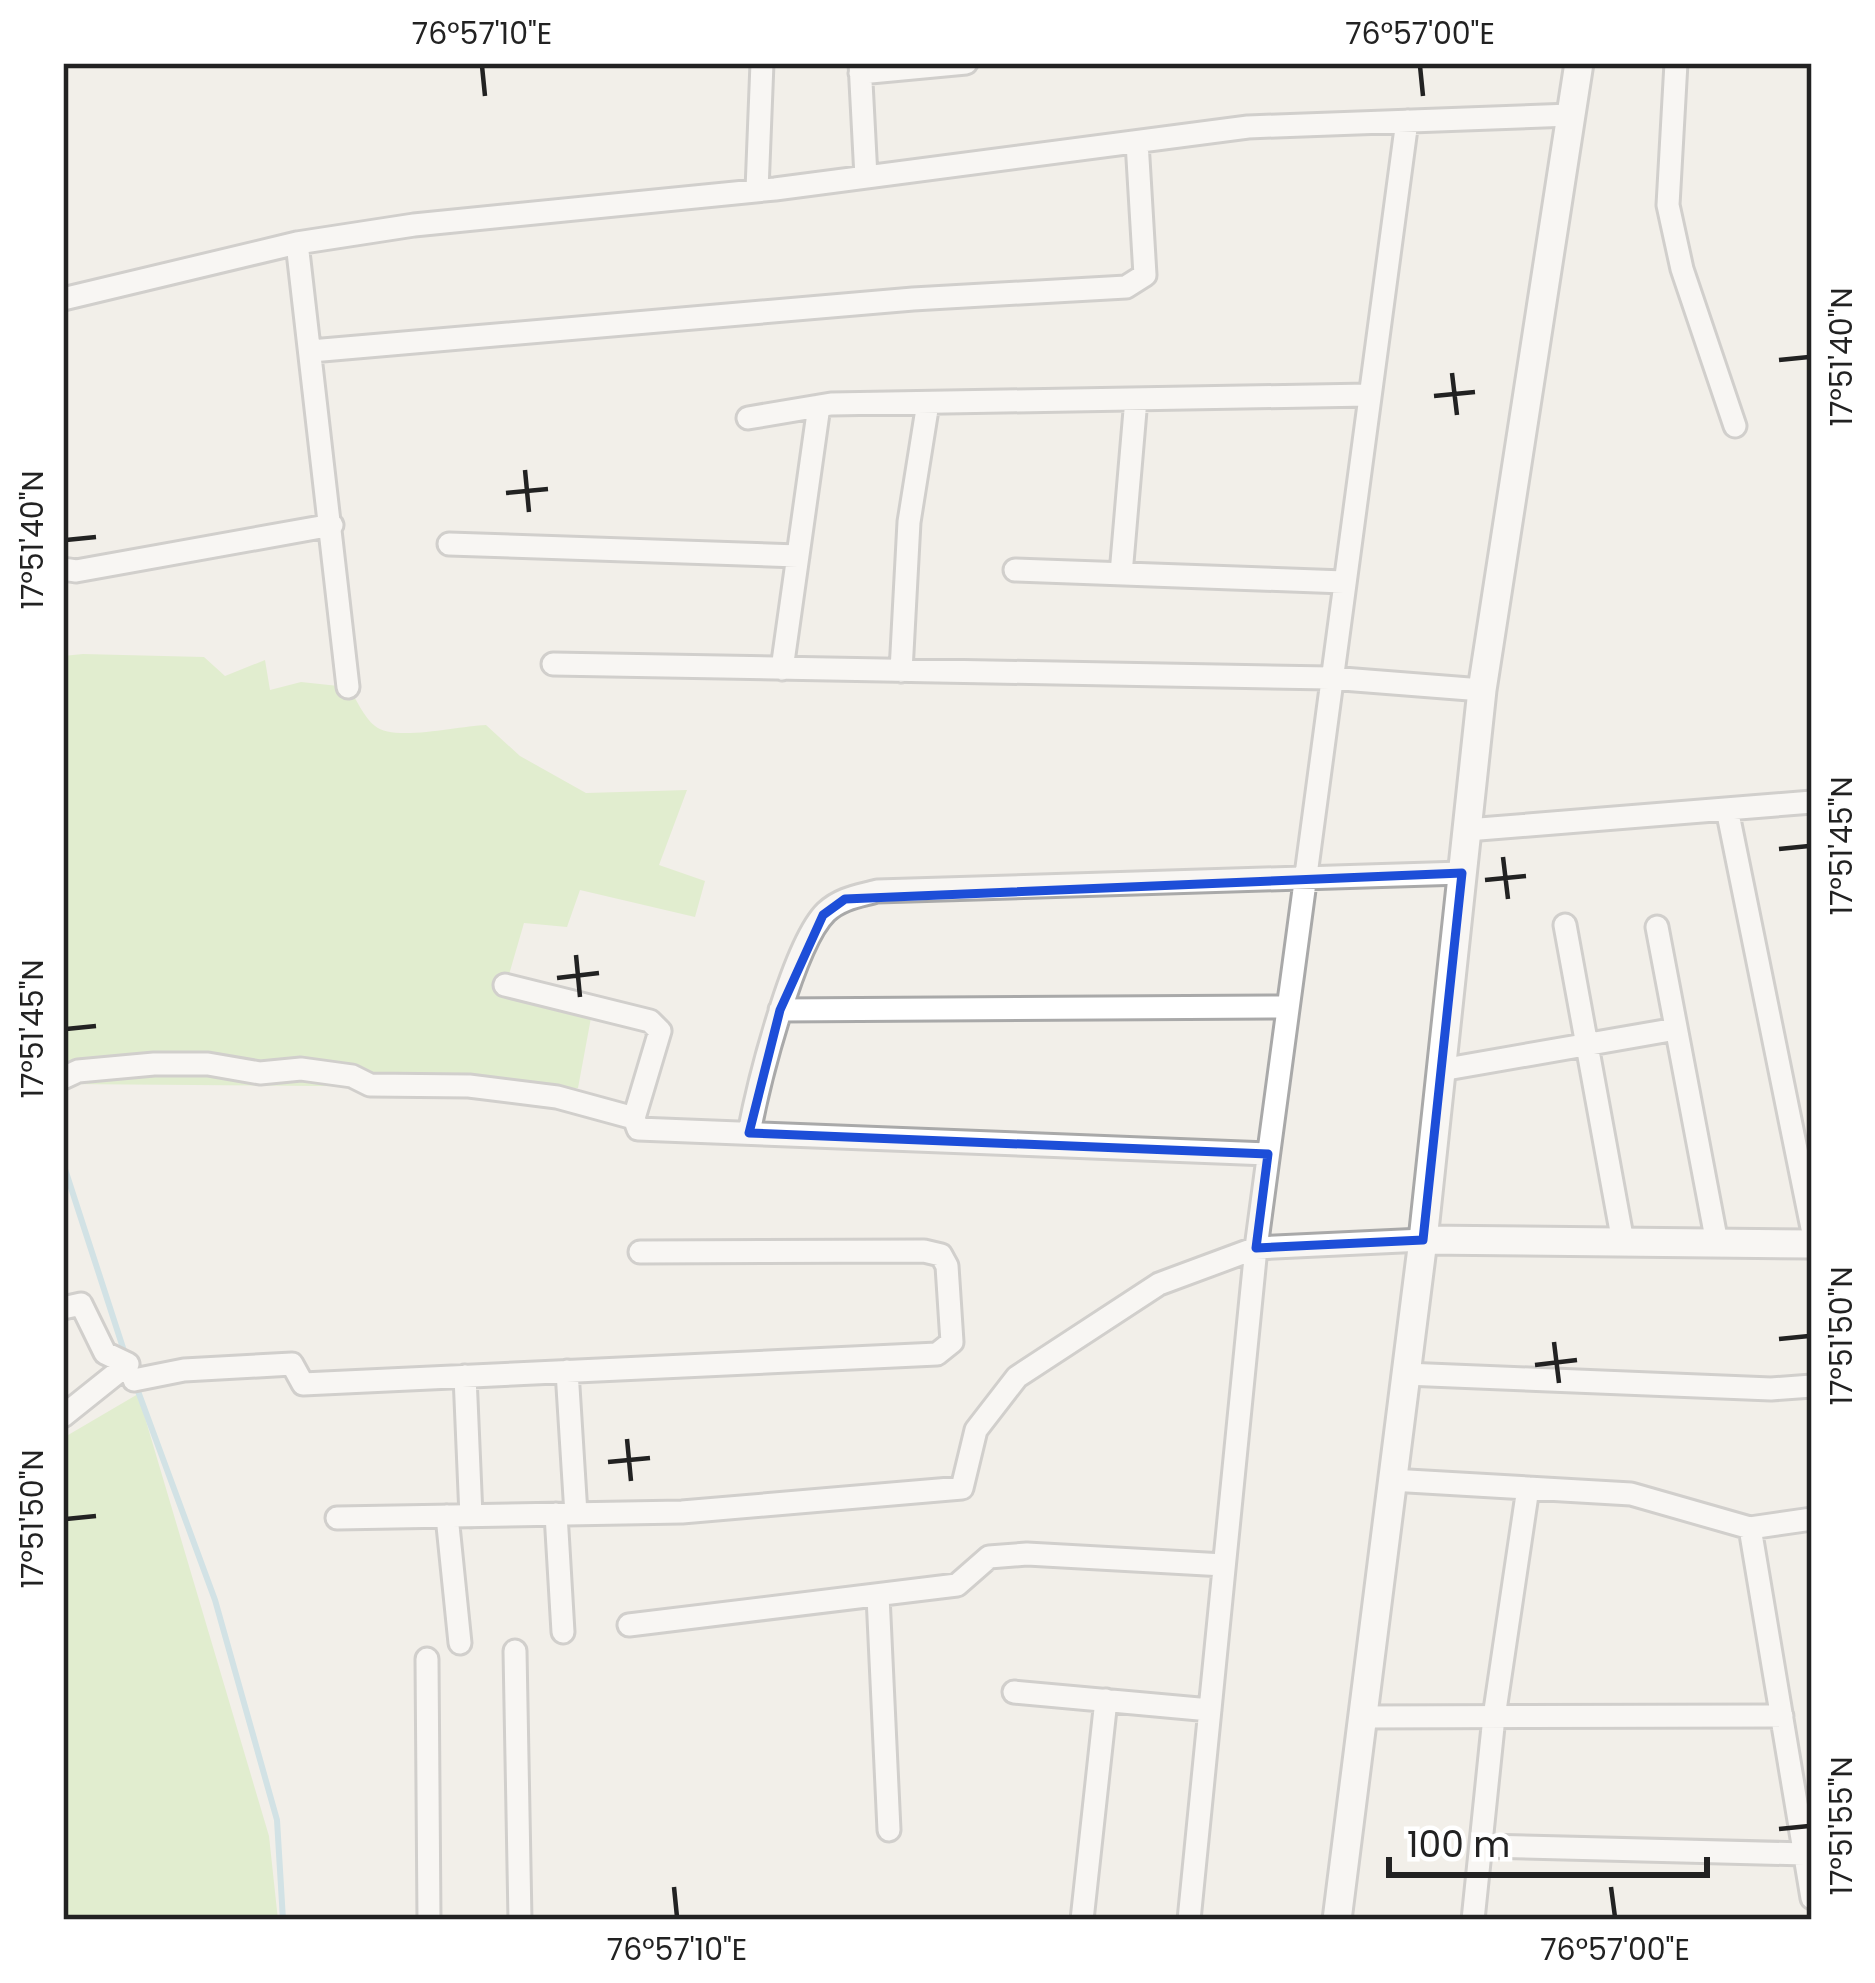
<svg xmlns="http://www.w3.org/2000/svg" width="1875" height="1983" font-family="Poppins,sans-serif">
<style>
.grass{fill:#cdebb0}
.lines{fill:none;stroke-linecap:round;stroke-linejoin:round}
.stream{stroke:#aad3df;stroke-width:6}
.minor-casing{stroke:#a9a9a9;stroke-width:27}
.tertiary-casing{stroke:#a9a9a9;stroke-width:33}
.minor{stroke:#fff;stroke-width:21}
.tertiary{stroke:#fff;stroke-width:27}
.marked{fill:none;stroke:#1d4ed8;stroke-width:9;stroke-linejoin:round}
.ticks{fill:none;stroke:#222;stroke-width:4.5}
.neatline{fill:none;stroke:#222;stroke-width:4.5}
.ticks-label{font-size:30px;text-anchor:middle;fill:#222}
</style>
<rect width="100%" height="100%" fill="#f2efe9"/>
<path class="grass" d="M83 654 204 657 225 676 265 660 270 690 301 682 348 687C356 698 364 718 375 726 393 742 458 726 486 725L520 756 586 793 687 790 659 865 705 881 695 917 580 890 567 927 524 923 506 985 593 1007 578 1088 63 1084V656Z
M138 1394 269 1836 278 1920H63V1438Z"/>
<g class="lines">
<path class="stream" d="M63 1163 125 1354
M135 1383 215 1600 277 1820 283 1920"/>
<g class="minor-casing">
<path id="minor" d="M860 63 866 177
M1676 63 1668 205 1682 269 1735 426
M860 73 966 63
M757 190 762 63
M297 243 348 687
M63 299 297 243 414 225 775 189 1248 127 1571 115
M311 351 913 299 1126 287 1145 275 1137 142
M748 418 831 404 1369 395
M449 544 798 556
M63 569 76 571 332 525
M1015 570 1344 582
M1121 574 1136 399
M553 664 1330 678 1482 690
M782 669 819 406
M901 671 909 522 928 403
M1727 809 1812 1228
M1467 830 1812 802
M1565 925 1623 1242
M1657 927 1717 1243
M505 985 650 1021 660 1031 634 1118 638 1129 1268 1154
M780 1010 1287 1007
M1441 1070 1676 1029
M63 1078 78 1071 154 1064H208L260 1073 301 1069 352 1076 370 1085 469 1086 557 1097 634 1118
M749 1133C758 1085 793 944 826 912 841 898 859 896 877 891L1462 873
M63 1308 81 1304 105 1353 128 1364 63 1416
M567 1371 576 1514
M1405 1374 1771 1389 1812 1386
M465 1376 471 1516
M134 1380 184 1370 292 1364 303 1384 937 1354 952 1342 947 1266 941 1255 924 1251 640 1252
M1391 1480 1631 1494 1750 1528 1812 1519
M556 1514 563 1632
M447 1516 460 1643
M337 1518 682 1512 962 1488 976 1430 1017 1377 1159 1284 1256 1248 1423 1240
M1750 1528 1812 1898
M878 1596 889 1830
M629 1625 957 1585 989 1557 1027 1554 1224 1565
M515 1651 520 1920
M427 1659 429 1920
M1014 1692 1210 1710
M1361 1717 1782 1716
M1483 1846 1805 1854
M1082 1920 1106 1700
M1189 1920 1256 1248 1407 121
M1473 1920 1494 1717 1528 1488"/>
</g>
<g class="tertiary-casing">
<path id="tertiary" d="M1423 1240 1812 1244
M1337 1920 1423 1240 1482 690 1579 63"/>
</g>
<use href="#minor" class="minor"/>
<use href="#tertiary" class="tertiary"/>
</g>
<path d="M0 0H1875V1983H0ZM1462 873 1423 1240 1256 1248 1268 1154 749 1133 780 1010 823 915 845 899Z" fill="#f2efe9" fill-opacity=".55" fill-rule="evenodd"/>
<path class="marked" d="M1462 873 1423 1240 1256 1248 1268 1154 749 1133 780 1010 823 915 845 899Z"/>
<path class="ticks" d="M482 66 485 96M1420 66 1423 96M1779 360 1809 357M1452 373 1457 415M1434 396 1475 392M525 470 529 512M506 493 548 489M66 540 96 537M1779 849 1809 846M1503 857 1508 899M1485 880 1526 876M576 955 580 997M557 978 599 973M66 1029 96 1026M1779 1339 1809 1336M1554 1342 1559 1383M1535 1365 1577 1360M627 1439 631 1481M608 1462 650 1458M66 1519 96 1516M1779 1829 1809 1826M674 1887 677 1917M1611 1887 1615 1917"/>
<rect width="1875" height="1983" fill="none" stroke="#ffffff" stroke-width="132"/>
<path d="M1389 1857v18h318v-18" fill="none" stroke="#222222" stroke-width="6"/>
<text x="1407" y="1857" font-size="36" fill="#222222" stroke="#ffffff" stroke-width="9" paint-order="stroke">100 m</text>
<rect x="66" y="66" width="1743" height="1851" class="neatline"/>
<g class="ticks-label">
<text x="482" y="44">76°57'10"E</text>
<text x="1420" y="44">76°57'00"E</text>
<text transform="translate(1842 357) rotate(-90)" y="10">17°51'40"N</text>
<text transform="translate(33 540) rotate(-90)" y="10">17°51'40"N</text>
<text transform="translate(1842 846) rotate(-90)" y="10">17°51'45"N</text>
<text transform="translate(33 1029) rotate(-90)" y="10">17°51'45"N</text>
<text transform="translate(1842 1336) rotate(-90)" y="10">17°51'50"N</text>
<text transform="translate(33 1519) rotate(-90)" y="10">17°51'50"N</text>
<text transform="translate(1842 1826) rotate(-90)" y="10">17°51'55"N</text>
<text x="677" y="1960">76°57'10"E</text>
<text x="1615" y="1960">76°57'00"E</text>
</g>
</svg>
